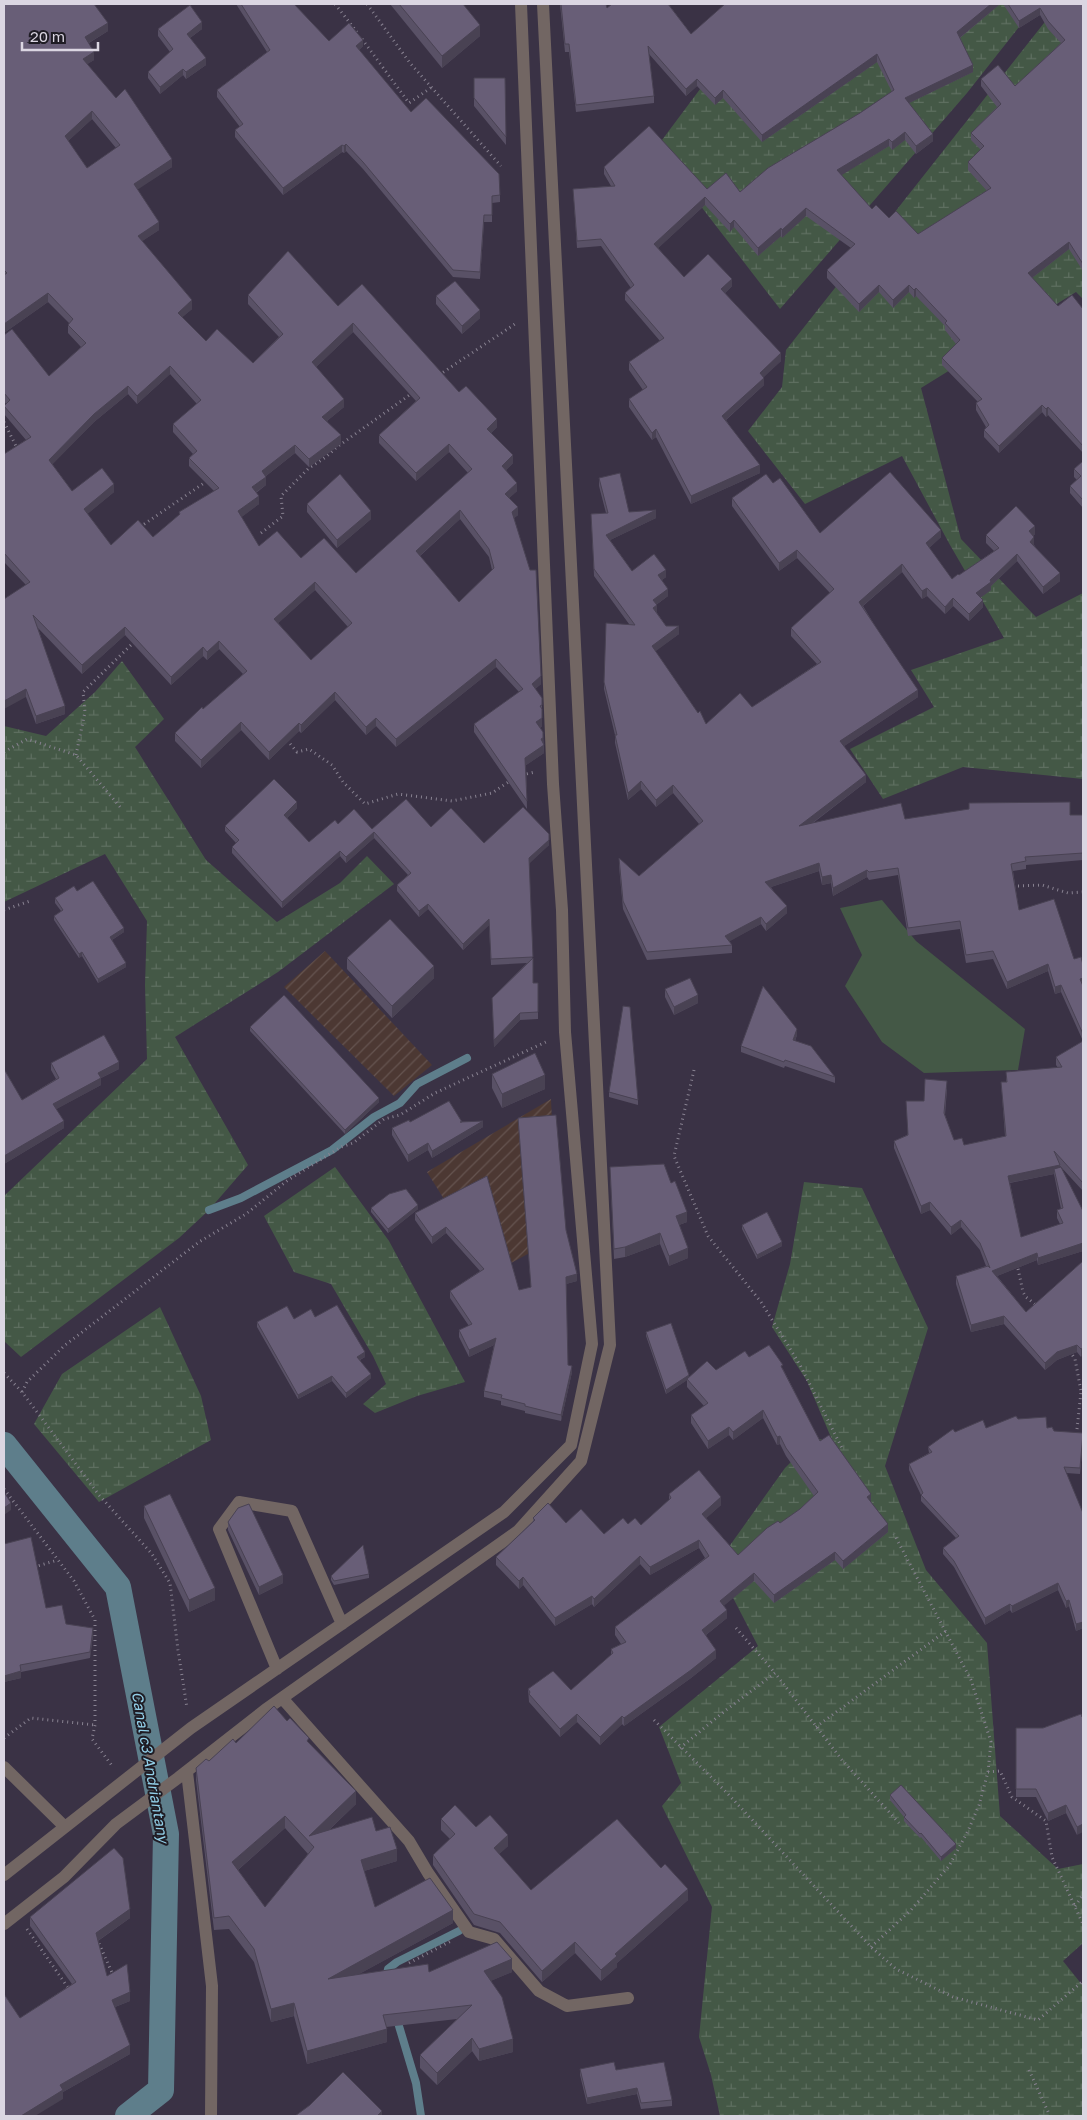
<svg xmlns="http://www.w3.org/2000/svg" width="1087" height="2120" font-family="'Golos Text',sans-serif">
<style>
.industrial{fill:url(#industrial-furrows)}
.grass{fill:#445846}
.wetland{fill:url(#wetland-marsh)}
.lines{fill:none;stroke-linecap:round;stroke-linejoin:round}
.stream{stroke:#5e7e8b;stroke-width:8}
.canal{stroke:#5e7e8b;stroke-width:26}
.path{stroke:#888291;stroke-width:3;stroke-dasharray:1 4;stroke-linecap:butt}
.minor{stroke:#726663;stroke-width:12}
.wall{fill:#595166;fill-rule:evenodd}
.shaded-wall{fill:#494253}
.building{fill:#685e77;stroke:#494253;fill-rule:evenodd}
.labels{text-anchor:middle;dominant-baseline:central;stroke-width:4;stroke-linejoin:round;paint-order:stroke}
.water-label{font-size:15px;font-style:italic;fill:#92cfe8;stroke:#1f1c24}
</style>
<defs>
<pattern id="industrial-furrows" width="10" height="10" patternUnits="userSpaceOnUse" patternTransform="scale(1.25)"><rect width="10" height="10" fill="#4c3833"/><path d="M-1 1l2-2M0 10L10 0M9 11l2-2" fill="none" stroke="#655450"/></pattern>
<pattern id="wetland-marsh" width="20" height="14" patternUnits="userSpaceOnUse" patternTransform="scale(1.25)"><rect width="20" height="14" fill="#445846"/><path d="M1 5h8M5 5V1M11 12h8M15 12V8" fill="none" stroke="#5e6f60"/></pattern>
</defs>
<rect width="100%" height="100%" fill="#3a3245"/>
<path class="industrial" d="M325 951 432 1065 394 1096 284 987Z
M551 1099 557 1238 491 1274 427 1172Z"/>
<path class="grass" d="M882 900 916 941 1025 1029 1018 1070 924 1073 882 1042 845 986 862 955 840 908Z"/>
<path class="wetland" d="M775 4H1037L967 93 780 309 656 148 733 45Z
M1059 4H1083V299L1076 292 921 388 961 539 1036 617 1083 593V779L963 767 883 799 850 749 934 707 911 670 1004 638 950 545 902 456 805 504 748 431 782 387 786 350Z
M122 661 164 719 135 747 206 860 277 922 340 883 367 856 394 884 278 972 175 1037 248 1165 209 1210 179 1238 21 1357 4 1341V1196L147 1059 145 985 147 921 105 854 4 902V726L46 736 95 692Z
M335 1167 389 1241 465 1382 417 1396 375 1413 363 1404 386 1384 373 1356 331 1284 294 1272 264 1216Z
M804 1182 862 1188 928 1328 885 1466 926 1570 987 1643 1000 1816 1058 1869 1083 1864V1943L1063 1961 1083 1986V2116H720L711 2075 699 2037 712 1907 662 1806 681 1783 659 1727 758 1646 716 1565 785 1468 815 1438 833 1442 807 1381 772 1327 790 1264Z
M160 1307 201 1396 211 1440 99 1502 34 1424 62 1374Z"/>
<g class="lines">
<path class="stream" d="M209 1210 241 1198 332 1150 374 1117 400 1103 417 1084 467 1058
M386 1979 388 1969 397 1962 459 1931
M396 2016 416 2083 421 2116"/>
<path class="canal" d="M4 1445 118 1587 166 1834 161 2090 128 2116"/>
<path class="path" d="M335 4 357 32
M367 4 410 63 501 166
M362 39 409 103 432 87
M439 375 515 324
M4 422 17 448
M140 527 207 481
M261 533 283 516 281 496 309 468 326 457 337 447 411 394
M287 740 297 752 309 749 332 765 343 782 365 804 398 794 452 801 492 793 510 781
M4 752 27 739 76 755 121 808
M76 755 85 712 83 692 135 641
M522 775 535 772
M1018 886 1042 885 1068 893 1083 892
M4 910 30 901
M694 1070 674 1156 708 1236 761 1302 800 1365 843 1450
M1017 1264 1023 1292 1026 1297 1037 1306
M1070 1351 1075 1359 1081 1391 1083 1393
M4 1373 22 1392 99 1495 152 1554 170 1583 178 1650 187 1708
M22 1392 27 1382 64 1346 199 1242 246 1214 288 1180 341 1147 353 1143 384 1119 400 1115 435 1093 548 1041
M1077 1429 1081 1392
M4 1489 74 1581 95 1620V1725L92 1739 113 1767
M34 1567 58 1560
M736 1628 775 1673
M654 1720 728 1794 871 1947 896 1969 953 1997 1038 2020 1083 1981
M816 1727 946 1631
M4 1738 31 1718 95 1725
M680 1748 726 1710 775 1673 842 1760 899 1823
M988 1772 1000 1771 1012 1797 1046 1821 1052 1857 1083 1924
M1075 1906 1083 1895
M27 1929 69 1989
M97 1939 113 1975
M871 1947 911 1910 949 1866 968 1831 979 1805 988 1772 991 1742 971 1680 894 1534
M409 1963 453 1940
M1029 2070 1050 2116"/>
<path class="minor" d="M277 1669 219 1529 239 1502 292 1511 342 1624
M282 1698 409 1841 428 1873 469 1932 494 1939 539 1991 567 2006 628 1998
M4 1767 65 1827
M187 1772 212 1986 211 2116
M4 1875 191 1728 504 1512 571 1445 592 1344 565 1032 562 910 553 784 521 4
M4 1924 64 1877 116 1824 178 1778 265 1710 518 1531 581 1461 610 1345 543 4"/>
</g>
<path class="wall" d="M4 4H94L108 31 89 43 94 60 87 64 172 167 137 189 159 230 142 241 192 309 182 317 206 341 253 363 279 337 248 304V295L338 306 459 392 497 427 491 433 513 463 506 470 517 491 509 498 518 515 514 518 541 684 535 689 542 698V726L540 728 543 732 544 753 526 765 527 809 474 732V724L519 692 496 667 396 747 376 726 366 735 335 700 301 733 299 731 269 760 241 730 201 768 175 741V733L203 709 243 674 219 649 207 660 203 656 171 685 125 635 82 674 38 628 65 714 36 724 26 697V585L4 562V454L26 440 4 414V406L6 404 4 401V335L49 376 81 347 68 333V325L69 323 48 302 4 333ZM92 119 116 148 87 168 68 141ZM353 332 416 401 379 435V443L416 481 449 452 468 473 356 573 259 546 241 517 259 504 256 493 266 485V476L295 453 309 467 341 444 327 421 344 407 316 367ZM170 374 197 404 173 424V432L193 454 189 458V466L214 491 179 512V515L153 537 111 545 87 514 114 492 72 491 52 464 94 422 128 394 137 404ZM460 519 489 557 492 570 459 602 420 556ZM315 590 348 627 311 660 278 623Z
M236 4H294L329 41 363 46 359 50 411 112 500 195V202L492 203V222H484L480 279 453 277 363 169 346 151 344 153 342 152 283 195 235 137V130L240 127 217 97V90L267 52Z
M390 4H463L480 36 442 68Z
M560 4H606L607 8 669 5 691 34 1000 4 960 38 973 72 909 103 933 141 916 154 905 140 892 150 889 146 841 175 872 209 918 234 987 191 968 170V162L981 150 971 140V133L997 107 981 86V79L1015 86 1061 43 1048 29 1040 15 1019 28 1003 4H1083V271L1069 249 1032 278 1058 306 1083 309V453L1048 415 1046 417 1042 412 999 453 984 437V430L986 427 976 410V403L978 402 942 365V358L956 344 945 330V326L916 296 914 298 909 292 893 308 879 292 859 312 827 278V270L851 248 806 216 782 238 781 236 758 256 734 227 730 232 705 205 658 248 684 277 732 286 725 293 781 361 763 377 764 385 726 420 760 473 691 504 656 437 652 440 629 407V399L643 390 629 370V362L660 341 625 300V293L631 288 601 246 577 248 573 189 611 186 604 174V167L707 189 740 192 860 113 892 92 877 62 762 142 723 98 715 105 697 86 686 96 649 54 654 96V103L576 112 569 52H565Z
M158 29H202L190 38 206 65 186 79 183 75 160 94 148 78V72L170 52 158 36Z
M474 78H505L506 145 474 106Z
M436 296 480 318 462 334 436 304Z
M1083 461V508L1070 493V486L1077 480 1074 477V469Z
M599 478 629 512 656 518 610 540 632 571 666 577 662 580 668 596 656 605 657 613 666 626 679 634 655 651 698 713 706 724 752 707 817 664 791 636V628L830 593 797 558 779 571 732 506V498L773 483 820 533 941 537 929 548 952 579 959 575 994 551 986 543V535L1035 534 1033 536 1034 545 1060 581 1043 594 1017 561 991 586V590L981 597 983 607 969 621 953 606 945 614 927 596 922 599 902 572 863 606 918 697 844 746 866 782 813 823 905 819 1083 815V860L1026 865V869L1013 871 1019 910 1074 959 1083 965V1191L1060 1166V1167L1083 1211V1251L1038 1265 1037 1260 997 1276 1026 1312 1083 1261 1081 1357 1077 1352 1057 1360 1045 1370 1004 1324 971 1332 956 1284V1276L986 1266 980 1250 961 1227 951 1235 930 1210 921 1214 894 1148V1141L907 1135 924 1101 947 1089 945 1115 954 1140 964 1145 1005 1136 1001 1082H1006V1072L1058 1068 1056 1065V1057L1083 1041 1061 992 1055 994 1048 971 1007 989 993 959 966 963 960 929 908 936 898 875 869 880 867 877 833 896 831 883 822 885 819 871 771 887 787 913 766 931 761 924 729 941 732 945V953L647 960 623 909 619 866V858L639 876 699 824 673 793 656 807 641 789 628 800 615 743V735L604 689V682L629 624 594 576 591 514 606 513 599 486ZM1054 1174 1061 1209 1057 1210V1218L1060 1224 1021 1237 1010 1183Z
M307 504 371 519 337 548 307 512Z
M297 808 287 818 309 842 338 824 372 829 431 827 484 843 549 845 529 863 533 983H538V1019L520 1020 494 1047 492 998 527 963 491 965 489 925 463 950 428 909 419 917 397 891V885L408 875 374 838 346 863 340 856 282 908 232 853V847L236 843 225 831V826Z
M77 891 124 932 112 940 126 967 98 983 82 956 79 958 54 920V916L61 911 55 903V898Z
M347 958 434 978 392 1018 347 969Z
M665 989 698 1003 674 1015 665 997Z
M250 1027 379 1102 345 1134 250 1031Z
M797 1035 795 1041 835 1077V1083L785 1066 784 1068 741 1052V1046Z
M51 1063 119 1069 101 1078V1085L56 1109 64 1128 4 1164V1069L22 1100 56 1079 51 1070Z
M492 1074 545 1089 502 1108 492 1088Z
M609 1092 638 1100V1105L609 1097Z
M518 1118 566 1230 577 1281 566 1284 568 1365 572 1372 561 1421 525 1413V1411L501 1405V1401L484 1397V1391L494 1345 469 1357 459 1337V1330L469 1326 450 1298V1291L480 1271 446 1233 432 1244 415 1220V1213L487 1176 519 1290 531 1288Z
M410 1122H462L483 1127 432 1158 428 1150 408 1162 392 1135V1128Z
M610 1167 687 1222 679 1225 688 1258 669 1266 660 1244 625 1257 614 1259Z
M371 1208 418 1209 388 1233 371 1212Z
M742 1225 782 1246 757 1259 742 1229Z
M315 1317 365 1357 360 1360 371 1378 346 1398 332 1381 298 1399 257 1327V1322Z
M646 1332 689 1377 716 1370 749 1357 783 1369 820 1441 871 1502 888 1532 843 1569 835 1560 774 1603 754 1581 724 1605 727 1618 706 1635 716 1658 691 1678 624 1726 622 1724 600 1745 577 1722 560 1737 529 1702 528 1689 571 1690 611 1655V1649L621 1644 615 1635V1627L705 1558 699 1548 650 1575 640 1564 594 1607 592 1604 555 1626 523 1585 519 1589 496 1565V1557L533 1521V1518L566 1523 604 1534 628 1524 641 1525 669 1500V1494L721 1505 706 1518 738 1555 800 1509 814 1496 786 1456 780 1444 777 1445 763 1418 733 1440 729 1435 708 1449 691 1423V1415L704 1406 687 1387V1380L666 1394 646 1336Z
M1018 1419 1047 1428 1054 1431 1083 1440 1080 1474 1066 1473 1083 1513V1628L1076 1631 1069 1606 1066 1608 1058 1590 1012 1613 1010 1610 985 1625 954 1567 943 1554V1548L956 1538 921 1501V1495L909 1470V1464L929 1453 928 1447 955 1432 986 1428Z
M144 1506 215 1600 189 1612 144 1518Z
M228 1522 283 1583 259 1595 228 1530Z
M4 1544 46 1608 66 1624 93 1635 90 1658 21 1672V1678L4 1682Z
M369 1574V1578L334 1585 331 1580V1576Z
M1081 1714 1077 1835 1066 1813 1048 1821 1036 1797H1016V1728H1043Z
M236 1743H309L356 1804 328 1831H376L397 1861 364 1871 375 1907 453 1923 359 1974 429 1972H512L490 1981 513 2052 479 2061 472 2051 437 2085 420 2068V2055L457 2019 386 2027 387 2042 307 2064 294 2016 271 2022 254 1962 229 1929 214 1930 196 1780V1768L209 1761ZM285 1828 308 1854 265 1907 238 1870Z
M890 1795 956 1848 941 1861 921 1837 920 1838 904 1821V1817L890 1800Z
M441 1819 476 1827 508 1846 499 1854 531 1890 688 1900 617 1963V1967L601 1981 575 1953 542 1982 500 1933 474 1925 433 1865V1855L450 1839 441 1830Z
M30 1917 130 1918 98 1941 107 1976 130 2001 115 2007 130 2054 63 2092V2099L20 2018 72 1984 30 1926Z
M580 2069 616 2070 672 2100V2106L641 2109 637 2094 587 2104 580 2075Z"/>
<path class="shaded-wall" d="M991 4H1000L957 40V32Z
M1040 8V15L1019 28V21Z
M202 22V29L187 40V34Z
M108 23V31L85 45V37Z
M480 25V36L442 68V56Z
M363 40V46L356 53V46Z
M94 52V60L83 67V59Z
M877 54V62L762 142V135Z
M206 58V65L186 79V72Z
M973 65V72L905 105V98Z
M183 69V75L160 94V87Z
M697 79V86L686 96V89Z
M723 90V98L715 105V98Z
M92 111V119L65 144V136Z
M905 132V140L892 150V142Z
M933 134V141L916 154V146Z
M889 139V146L837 178V170Z
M346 144V151L344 153V146Z
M342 145V152L283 195V188Z
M172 159V167L134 192V184Z
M705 197V205L654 252V244Z
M806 208V216L782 238V230Z
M734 220V227L730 232V224Z
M159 222V230L138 244V236Z
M781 228V236L758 256V248Z
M1069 242V249L1028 281V273Z
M732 279V286L721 297V289Z
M879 285V292L859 312V304Z
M909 285V292L893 308V300Z
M916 288V296L914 298V290Z
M48 293V302L4 333V324Z
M192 300V309L178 321V313Z
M480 310V318L462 334V326Z
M353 323V332L312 371V362Z
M781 353V361L760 381V373Z
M170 366V374L137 404V396Z
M764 378V385L722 423V416Z
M128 386V394L94 422 49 468V460L94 414Z
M344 399V407L322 425V417Z
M1042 405V412L999 453V446Z
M1048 407V415L1046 417V409Z
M497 419V427L487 437V429Z
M656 429V437L652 440V433Z
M341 435V444L309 467V459Z
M449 444V452L416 481V473Z
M295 445V453L262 479V471Z
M513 455V463L502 474V466Z
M760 465V473L691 504V496Z
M266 477V485L252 495V487Z
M517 483V491L505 502V494Z
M114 484V492L84 517V509Z
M259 496V504L238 520V511Z
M518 507V515L512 520V512Z
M460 510V519L416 559V551Z
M656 510V518L606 542V535Z
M371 511V519L337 548V540Z
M1035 526V534L1029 539V531Z
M941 530V537L926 551V543Z
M1034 537V545L1030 549V542Z
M797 550V558L779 571V563Z
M1017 554V561L991 586V590L976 601V593Z
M902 564V572L859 609V602Z
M666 570V577L658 583V575Z
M1060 573V581L1043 594V587Z
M315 582V590L274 627V619Z
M927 588V596L922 599V591Z
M668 589V596L653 607V600Z
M953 598V606L945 614V607Z
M983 600V607L969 621V614Z
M657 605V613L653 608Z
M679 626V634L652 654V646Z
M125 627V635L82 674V665Z
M219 641V649L207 660V652Z
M203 647V656L171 685V677Z
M496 659V667L396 747V739Z
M541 676V684L532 692V684Z
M26 689V697L4 709V701Z
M918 690V697L840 749V741Z
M335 692V700L301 733V725Z
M65 706V714L36 724V716Z
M376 718V726L366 735V727Z
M542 718V726L536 730V722Z
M241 722V730L201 768V760Z
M299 723V731L269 760V752Z
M543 738 544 753 525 766V758L541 739Z
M866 775V782L799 833V826Z
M641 781V789L628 800V793Z
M673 785V793L656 807V800Z
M297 802V808L284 821V815Z
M374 832V838L346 863V857Z
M549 840V845L529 864V858Z
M340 851V856L282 908V902Z
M819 863V871L765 889V882Z
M867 870V877L833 896V888Z
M831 875V883L822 885V877Z
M428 904V909L419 917V911Z
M787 906V913L766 931V924Z
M761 917V924L725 944V936Z
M489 919V925L463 950V944Z
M124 928V932L110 941V937Z
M82 952V956L79 958V954Z
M126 963V967L98 983V979Z
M1048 964V971L1007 989V982Z
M434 966V978L392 1018V1006Z
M1083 978V985L1080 979Z
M1061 985V992L1055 994V987Z
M698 995V1003L674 1015V1007Z
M520 1013V1020L494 1047V1040Z
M797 1029V1035L793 1046V1040Z
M119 1062V1069L101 1078V1085L53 1111V1104L98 1073Z
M545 1075V1089L502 1108V1094Z
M379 1098V1102L345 1134V1130Z
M64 1121V1128L4 1164V1156Z
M483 1121V1127L432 1158V1151Z
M428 1143V1150L408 1162V1155Z
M1060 1165V1172L1054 1169V1174L1008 1183V1176Z
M930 1202V1210L921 1214V1206Z
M418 1205V1209L388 1233V1229Z
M687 1212V1222L676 1226V1216Z
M961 1220V1227L951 1235V1227Z
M446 1227V1233L432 1244V1237Z
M660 1233V1244L625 1257V1247Z
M782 1242V1246L757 1259V1255Z
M1083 1243V1251L1038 1265V1258Z
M688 1248V1258L669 1266V1256Z
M1037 1253V1260L992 1278V1271Z
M577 1274V1281L566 1284V1277Z
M1004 1316V1324L971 1332V1325Z
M496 1338V1344L469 1357V1350Z
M1077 1345V1352L1057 1360 1045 1370V1363L1057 1352Z
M1083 1348V1355L1081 1357V1349Z
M365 1352V1357L357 1361V1357Z
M572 1366V1372L561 1421V1415Z
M371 1374V1378L346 1398V1393Z
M689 1375V1379L666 1394V1390Z
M332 1376V1381L298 1399V1395Z
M763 1410V1418L733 1440V1432Z
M729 1427V1435L708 1449V1441Z
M780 1436V1444L777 1445V1437Z
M871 1494V1502L867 1497Z
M721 1497V1505L702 1522V1514Z
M11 1503V1510L4 1515V1508Z
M888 1524V1532L843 1569V1561Z
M699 1540V1548L650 1575V1567Z
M835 1552V1560L774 1603V1595Z
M640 1556V1564L594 1607V1599Z
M754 1573V1581L720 1609V1601Z
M283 1575V1583L259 1595V1587Z
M523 1577V1585L519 1589V1581Z
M1058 1583V1590L1012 1613V1606Z
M215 1588V1600L189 1612V1600Z
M592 1596V1604L555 1626V1618Z
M1069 1600V1606L1066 1608V1601Z
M1010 1604V1610L985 1625V1618Z
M727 1610V1618L702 1638V1630Z
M1083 1622V1628L1076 1631V1624Z
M93 1628V1635L90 1658V1652Z
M716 1650V1658L691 1678 624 1726V1718Z
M21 1671V1678L4 1682V1676Z
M577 1714V1722L560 1737V1729Z
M622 1716V1724L600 1745V1737Z
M356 1791V1804L312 1846 309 1836Z
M1066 1805V1813L1048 1821V1813Z
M285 1816V1828L232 1875V1862Z
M1083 1824V1832L1077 1835V1827Z
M508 1835V1846L494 1859V1848Z
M956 1844V1848L941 1861V1857Z
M397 1849V1861L361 1872V1860Z
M688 1889V1900L617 1963V1967L601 1981V1970L615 1954Z
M130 1909V1918L96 1942V1933Z
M453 1910V1923L328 1991V1979Z
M575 1942V1953L542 1982V1971Z
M512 1959V1972L484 1984V1971Z
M130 1992V2001L112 2008V2000Z
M294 2003V2016L271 2022V2009Z
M387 2029V2042L307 2064V2051Z
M472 2038V2051L437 2085V2073Z
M513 2039V2052L479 2061V2049Z
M130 2045V2054L63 2092V2099L35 2116H21L60 2085Z
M637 2088V2094L587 2104V2098Z
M382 2111V2115L381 2116H377Z"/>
<path class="building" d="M6 4H94L108 23 85 37 94 52 83 59 116 98 125 89 172 159 134 184 159 222 138 236 192 300 178 313 206 341 217 329 253 363 283 334 248 295 288 251 338 306 362 284 459 392 466 386 497 419 487 429 513 455 502 466 517 483 505 494 518 507 512 512 530 570H536L541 676 532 684 542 698V705L540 706 542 709V718L536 722 543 732V738L541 739 544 745 525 758 527 801 474 724 523 689 496 659 396 739 376 718 366 727 335 692 301 725 299 723 269 752 241 722 201 760 175 733 202 707 203 709 247 671 219 641 207 652 203 647 171 677 125 627 82 665 33 615 65 706 36 716 26 689 4 701V599L30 582 4 553V454L31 437 4 406 10 400 4 393V335L12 329 49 376 86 343 68 325 73 319 48 293 4 324V275L7 273 4 270V42L5 41 4 40V6ZM92 111 120 145 87 168 65 136ZM353 323 420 398 379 435 416 473 449 444 472 469 356 573 324 538 301 558 277 531 259 546 238 511 259 496 252 487 266 477 262 471 295 445 309 459 341 435 322 417 344 399 312 362ZM170 366 201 400 173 424 197 451 189 458 219 488 179 512 180 514 153 537 138 520 111 545 84 509 114 484 102 468 72 491 49 460 94 414 128 386 137 396ZM460 510 489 549 494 568 459 602 416 551ZM315 582 352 623 311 660 274 619Z
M241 4H294L329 41 349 23 363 40 356 46 411 112 426 98 499 174 500 195 492 196V215H484L480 272 453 270 363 162 346 144 344 146 342 145 283 188 235 130 243 124 217 90 270 50Z
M399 4H463L480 25 442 56Z
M561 4H606L607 8 612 4H668L691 34 725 4H991L957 32 973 65 905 98 933 134 916 146 905 132 892 142 889 139 837 170 872 209 876 205 889 218 896 211 918 234 991 188 968 162 984 146 971 133 1001 104 981 79 998 65 1015 86 1065 40 1048 21 1040 8 1019 21 1008 4H1083V264L1069 242 1028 273 1058 306 1072 295 1083 309V446L1048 407 1046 409 1042 405 999 446 984 430 989 425 976 403 982 399 942 358 960 340 945 323 947 321 916 288 914 290 909 285 893 300 879 285 859 304 827 270 855 244 806 208 782 230 781 228 758 248 734 220 730 224 705 197 654 244 684 277 708 254 732 279 721 289 781 353 760 373 764 378 722 416 760 465 691 496 656 429 652 433 629 399 647 387 629 362 664 338 625 293 634 285 601 239 577 241 573 189 615 186 604 167 649 126 707 189 726 173 740 192 768 168 860 113 894 90 877 54 762 135 723 90 715 98 697 79 686 89 648 46 654 96 576 105 569 44H565Z
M190 5 202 22 187 34 206 58 186 72 183 69 160 87 148 72 173 49 158 29Z
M474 78H505L506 137 474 98Z
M455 281 480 310 462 326 436 296Z
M1083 461V500L1070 486 1081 476 1074 469Z
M890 472 941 530 926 543 952 579 958 574 959 575 999 548 986 535 1016 506 1035 526 1029 531 1034 537 1030 542 1060 573 1043 587 1017 554 990 580 991 582 976 593 983 600 969 614 953 598 945 607 927 588 922 591 902 564 859 602 918 690 840 741 866 775 799 826 901 803 905 819 969 809V803L1070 802V815H1083V853L1025 857 1026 861 1011 864 1019 910 1054 899 1074 959 1081 957 1083 965V978L1080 979 1083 986V1034L1061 985 1055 987 1048 964 1007 982 993 951 966 955 960 921 908 928 898 868 869 872 867 870 833 888 831 875 822 877 819 863 765 882 787 906 766 924 761 917 725 936 732 945 647 952 623 901 619 858 639 876 703 821 673 785 656 800 641 781 628 793 615 735H617L604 682 606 623 635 625 594 569 591 514 608 513 599 478 620 473 629 512 656 510 606 535 632 571 654 554 666 570 658 575 668 589 653 600 657 605 653 608 666 626H679L652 646 698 713 700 711 706 724 740 693 752 707 821 662 791 628 834 589 797 550 779 563 732 498 766 474 773 483 780 478 820 533Z
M340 474 371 511 337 540 307 504Z
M274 779 297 802 284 815 309 842 335 820 338 824 354 809 372 829 406 799 431 827 451 808 484 843 523 807 549 834V840L529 858 533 957 491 959 489 919 463 944 428 904 419 911 397 885 411 873 374 832 346 857 340 851 282 902 232 847 239 840 225 826Z
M93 881 124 928 110 937 126 963 98 979 82 952 79 954 54 916 63 910 55 898 74 886 77 891Z
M390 919 434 966 392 1006 347 958Z
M533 958V983H538V1012L520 1013 494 1040 492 998Z
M690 978 698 995 674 1007 665 989Z
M763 986 797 1029 793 1040 811 1046 835 1077 785 1060 784 1062 741 1046Z
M284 995 379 1098 345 1130 250 1027Z
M623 1006 630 1007 638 1100 609 1092Z
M104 1035 119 1062 98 1073 101 1078 53 1104 64 1121 4 1156V1069L22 1100 59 1078 51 1063Z
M1083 1041V1183L1054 1151 1060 1165 1008 1176 1021 1237 1063 1223 1057 1210 1063 1208 1054 1169 1061 1167 1083 1211V1243L1038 1258 1037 1253 992 1271 1026 1312 1083 1261V1348L1081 1349 1077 1345 1057 1352 1045 1363 1004 1316 971 1325 956 1276 988 1266 990 1268 980 1243 961 1220 951 1227 930 1202 921 1206 894 1141 908 1135 906 1101H924L925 1079 947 1081 944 1113 954 1140 962 1138 964 1145 1006 1136 1001 1082H1007L1006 1072 1062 1067 1056 1057Z
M535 1053 545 1075 502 1094 492 1074Z
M449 1101 462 1122H460L483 1121 432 1151 428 1143 408 1155 392 1128 409 1120 410 1122Z
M556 1115 566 1230 577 1274 566 1277 568 1365 572 1366 561 1415 525 1406V1404L501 1398 502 1395 484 1391 496 1338 469 1350 459 1330 472 1324 450 1291 484 1269 446 1227 432 1237 415 1213 487 1176 519 1290 531 1287 518 1118Z
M664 1164 671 1183 675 1181 687 1212 676 1216 688 1248 669 1256 660 1233 625 1247 614 1249 610 1167Z
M406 1189 418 1205 388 1229 371 1208 389 1194Z
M767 1212 782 1242 757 1255 742 1225Z
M337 1305 365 1352 357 1357 371 1374 346 1393 332 1376 298 1395 257 1322 287 1306 294 1319 311 1309 315 1317Z
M671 1323 689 1375 666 1390 646 1332Z
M769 1345 783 1365 781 1366 820 1441 829 1435 871 1494 867 1497 888 1524 843 1561 835 1552 774 1595 754 1573 720 1601 727 1610 702 1630 716 1650 691 1670 624 1718 622 1716 600 1737 577 1714 560 1729 529 1694 530 1692 528 1689 553 1671 571 1690 613 1653 611 1649 626 1642 615 1627 709 1556 699 1540 650 1567 640 1556 594 1599 592 1596 555 1618 523 1577 519 1581 496 1557 535 1520 533 1518 548 1503 566 1523 581 1509 604 1534 623 1518 628 1524 635 1518 641 1525 671 1498 669 1494 699 1470 721 1497 702 1514 738 1555 767 1528 778 1521 780 1523 800 1509 818 1492 786 1448 780 1436 777 1437 763 1410 733 1432 729 1427 708 1441 691 1415 708 1403 687 1379 707 1361 716 1370 745 1351 749 1357Z
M1016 1416 1018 1419 1046 1417 1047 1428 1052 1427 1054 1431 1083 1433 1080 1468 1064 1467 1083 1513V1622L1076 1624 1069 1600 1066 1601 1058 1583 1012 1606 1010 1604 985 1618 954 1561 943 1548 959 1536 921 1495 923 1493 909 1464 932 1452 928 1447 953 1429 955 1432 983 1420 986 1428Z
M4 1492 11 1503 4 1508Z
M170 1494 215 1588 189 1600 144 1506Z
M249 1504 283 1575 259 1587 228 1522 238 1508Z
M31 1537 46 1608 62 1605 66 1624 93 1628 90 1652 20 1665 21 1671 4 1676V1544Z
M363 1545 369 1574 334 1581 331 1576Z
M274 1706 287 1721 290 1718 309 1738 307 1741 356 1791 309 1836 372 1817 376 1831 390 1827 397 1849 361 1860 375 1907 430 1878 453 1910 328 1979 428 1964 429 1972 497 1942 512 1959 484 1971 502 1997 513 2039 479 2049 472 2038 437 2073 420 2055 472 2005 383 2015 387 2029 307 2051 294 2003 271 2009 254 1949 229 1916 214 1918 196 1768 206 1759 209 1761 233 1739 236 1743ZM285 1816 314 1847 265 1907 232 1862Z
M1081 1714 1082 1717 1083 1716V1824L1077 1827 1066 1805 1048 1813 1036 1789H1016V1728H1043Z
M901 1785 956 1844 941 1857 921 1833 920 1834 904 1817 906 1815 890 1795Z
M455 1805 476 1827 490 1815 508 1835 494 1848 531 1890 617 1819 661 1868 665 1864 688 1889 615 1954 617 1956 601 1970 575 1942 542 1971 500 1922 474 1914 433 1855 455 1834 441 1819Z
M114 1848 123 1858 130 1909 96 1933 107 1976 127 1964 130 1992 112 2000 130 2045 60 2085 63 2090 21 2116H4V1994L20 2018 76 1982 30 1917Z
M614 2062 616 2070 664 2062 672 2100 641 2103 637 2088 587 2098 580 2069Z
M343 2072 382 2111 377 2116H295L310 2105Z"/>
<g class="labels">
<g class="water-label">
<text transform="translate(151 1767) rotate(80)">Canal c3 Andriantany</text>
</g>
</g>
<rect width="1087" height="2120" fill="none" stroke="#dbd6e2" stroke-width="10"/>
<path d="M22 42v8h76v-8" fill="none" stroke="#dbd6e2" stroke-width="2.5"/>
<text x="30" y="42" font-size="15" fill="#dbd6e2" stroke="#1f1c24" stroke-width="4" paint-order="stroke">20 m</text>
</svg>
